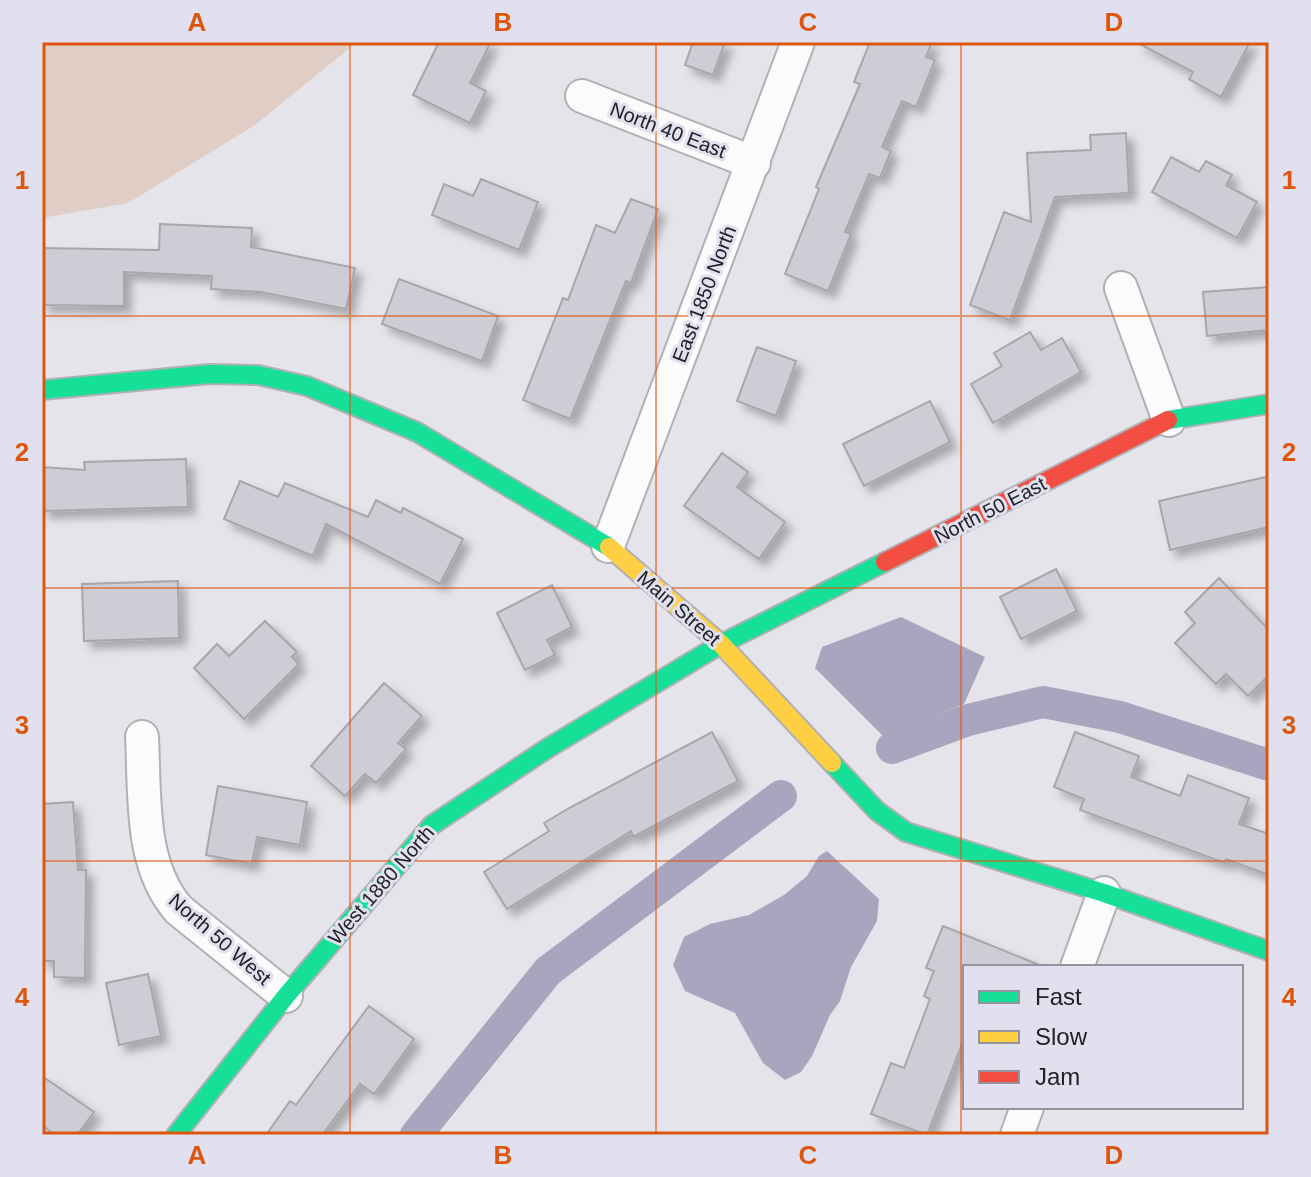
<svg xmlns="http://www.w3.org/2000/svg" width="1311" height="1177" font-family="Arial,sans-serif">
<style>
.green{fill:#e0cdc6}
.water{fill:#a8a6be}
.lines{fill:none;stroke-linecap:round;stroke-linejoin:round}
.canal{stroke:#a8a6be;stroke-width:32}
.building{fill:#cdcdd6;stroke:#a7a6ac;stroke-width:2;filter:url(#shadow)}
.street-casing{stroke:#b0b0b5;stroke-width:36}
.fast-casing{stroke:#b0b0b5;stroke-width:22}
.slow-casing{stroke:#b0b0b5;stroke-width:22}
.jam-casing{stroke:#b0b0b5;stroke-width:22}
.street{stroke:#fbfbfc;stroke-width:32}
.fast{stroke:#16e098;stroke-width:18}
.slow{stroke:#ffcf43;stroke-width:18}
.jam{stroke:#f24e42;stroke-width:18}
.grid{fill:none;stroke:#de560d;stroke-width:2;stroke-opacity:0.55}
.labels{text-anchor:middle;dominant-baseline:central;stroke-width:6;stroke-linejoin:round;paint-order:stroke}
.street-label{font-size:20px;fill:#212126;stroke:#e1e0ee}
.neatline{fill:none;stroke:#de560d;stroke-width:3}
.grid-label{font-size:26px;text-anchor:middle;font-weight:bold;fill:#de560d}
</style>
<defs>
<filter id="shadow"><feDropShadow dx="7" dy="7" stdDeviation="4" flood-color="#0004"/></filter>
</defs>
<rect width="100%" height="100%" fill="#e4e4ea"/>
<path class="green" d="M42 42H357L255 125 128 203 42 218Z"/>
<path class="water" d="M901 617 985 657 964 704 883 736 815 668 822 647Z
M827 851 879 899 877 921 851 967 840 1001 830 1015 812 1056 801 1072 785 1080 763 1063 735 1013 685 991 673 965 684 937 710 924 749 915 784 895 807 876 819 856Z"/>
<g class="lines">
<path class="canal" d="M892 748 968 720 1043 702 1120 717 1269 765
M416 1135 548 971 781 796"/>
</g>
<path class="building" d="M439 42H491L470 83 486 91 470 123 413 95Z
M693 42H725L713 75 685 65Z
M870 42H932L926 57 935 60 916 107 902 101 882 147 891 151 880 178 869 174 845 232 851 234 828 291 785 274 819 189 816 187 860 84 854 82Z
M1136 42H1250L1221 97 1189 79 1193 72Z
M1126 133 1129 193 1055 197 1010 320 970 305 1004 212 1031 222 1027 153 1091 150 1090 135Z
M1171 157 1199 172 1206 161 1232 175 1226 185 1257 202 1237 238 1152 192Z
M481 179 538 202 519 250 432 215 444 184 473 196Z
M631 199 658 209 631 283 626 281 570 419 523 400 563 298 568 300 596 225 615 233Z
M160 224 252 228 251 247 355 268 346 309 261 292 211 289 212 276 124 272V306L42 305V248L159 250Z
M399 279 498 316 482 361 382 324Z
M1269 287V330L1207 336 1203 292Z
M1030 332 1041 350 1062 338 1081 372 993 423 971 384 1002 366 994 353Z
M757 347 796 361 776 416 737 401Z
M930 401 950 442 864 486 843 444Z
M722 453 748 472 737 487 785 522 759 559 684 506Z
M186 459 188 507 42 511V467L85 470 84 462Z
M1266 477 1269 491V527L1170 550 1159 501Z
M240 481 278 497 285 483 368 517 376 500 401 513 403 508 463 539 440 584 326 524 313 556 224 519Z
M1056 569 1077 611 1021 639 1000 597Z
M1219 578 1269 630V675L1248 696 1226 674 1216 684 1175 643 1195 623 1185 612Z
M178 581 179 638 84 641 82 584Z
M552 585 572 627 547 640 555 655 525 670 497 613Z
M265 621 297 652 292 657 299 664 244 719 194 668 217 644 229 656Z
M384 683 422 716 398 743 406 749 376 783 365 774 345 796 311 766Z
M712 732 738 781 633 837 631 831 507 909 484 872 549 831 544 823 571 807Z
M1075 732 1139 756 1131 777 1180 796 1188 775 1249 798 1239 824 1269 834V875L1226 859 1225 863 1080 810 1084 799 1054 787Z
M218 786 307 802 300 845 257 837 252 864 206 855Z
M73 802 78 870H86L85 978 54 977V961H42V804Z
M943 926 1042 966 965 967V1036L927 1135 871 1114 891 1063 904 1068 930 999 924 996 934 971 926 968Z
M148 974 161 1036 119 1045 106 983Z
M369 1006 414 1039 374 1094 360 1084 322 1135H266L290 1101 296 1105Z
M42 1076 94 1112 77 1135H55L42 1125Z"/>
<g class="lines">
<g class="street-casing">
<path id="street" d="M582 96 754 163
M1121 288 1169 420
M608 546 798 42
M142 737C145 794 139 865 179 910L286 996
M1077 967 1104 893
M1017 1135 1027 1107"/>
</g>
<g class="fast-casing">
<path id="fast" d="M42 390 210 374 258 375 307 386 417 432 609 547
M1168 420 1269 404
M832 763 877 811 906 832 1104 893 1269 951
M176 1135 286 996 432 825 548 748 721 644 885 562"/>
</g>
<g class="slow-casing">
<path id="slow" d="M609 547 721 644 832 763"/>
</g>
<g class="jam-casing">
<path id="jam" d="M885 562 1168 420"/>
</g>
<use href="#street" class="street"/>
<use href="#fast" class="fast"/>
<use href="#slow" class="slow"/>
<use href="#jam" class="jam"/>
</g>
<path class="grid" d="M350 42V1135M656 42V1135M961 42V1135M42 316H1269M42 588H1269M42 861H1269"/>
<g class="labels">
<g class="street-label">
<text transform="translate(668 130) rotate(21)">North 40 East</text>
<text transform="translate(704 294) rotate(-69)">East 1850 North</text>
<text transform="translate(990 510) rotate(-27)">North 50 East</text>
<text transform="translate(679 608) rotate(41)">Main Street</text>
<text transform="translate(381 885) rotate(-49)">West 1880 North</text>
<text transform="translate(220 939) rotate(41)">North 50 West</text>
</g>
</g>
<rect width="1311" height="1177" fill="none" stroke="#e1e0ee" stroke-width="88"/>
<rect x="963" y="965" width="280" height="144" fill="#e1e0ee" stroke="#94949e" stroke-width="2"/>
<rect x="979" y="991" width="40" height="12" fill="#16e098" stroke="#94949e" stroke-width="2"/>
<text x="1035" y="1005" font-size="24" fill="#212126">Fast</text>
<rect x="979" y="1031" width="40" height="12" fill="#ffcf43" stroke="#94949e" stroke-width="2"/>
<text x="1035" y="1045" font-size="24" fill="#212126">Slow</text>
<rect x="979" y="1071" width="40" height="12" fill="#f24e42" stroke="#94949e" stroke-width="2"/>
<text x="1035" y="1085" font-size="24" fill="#212126">Jam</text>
<rect x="44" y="44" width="1223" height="1089" class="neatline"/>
<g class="grid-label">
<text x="197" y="31">A</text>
<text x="503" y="31">B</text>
<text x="808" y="31">C</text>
<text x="1114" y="31">D</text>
<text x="22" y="189">1</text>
<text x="1289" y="189">1</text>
<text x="22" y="461">2</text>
<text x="1289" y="461">2</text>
<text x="22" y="734">3</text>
<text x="1289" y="734">3</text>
<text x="22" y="1006">4</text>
<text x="1289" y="1006">4</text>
<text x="197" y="1164">A</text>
<text x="503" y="1164">B</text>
<text x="808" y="1164">C</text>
<text x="1114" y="1164">D</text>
</g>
</svg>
